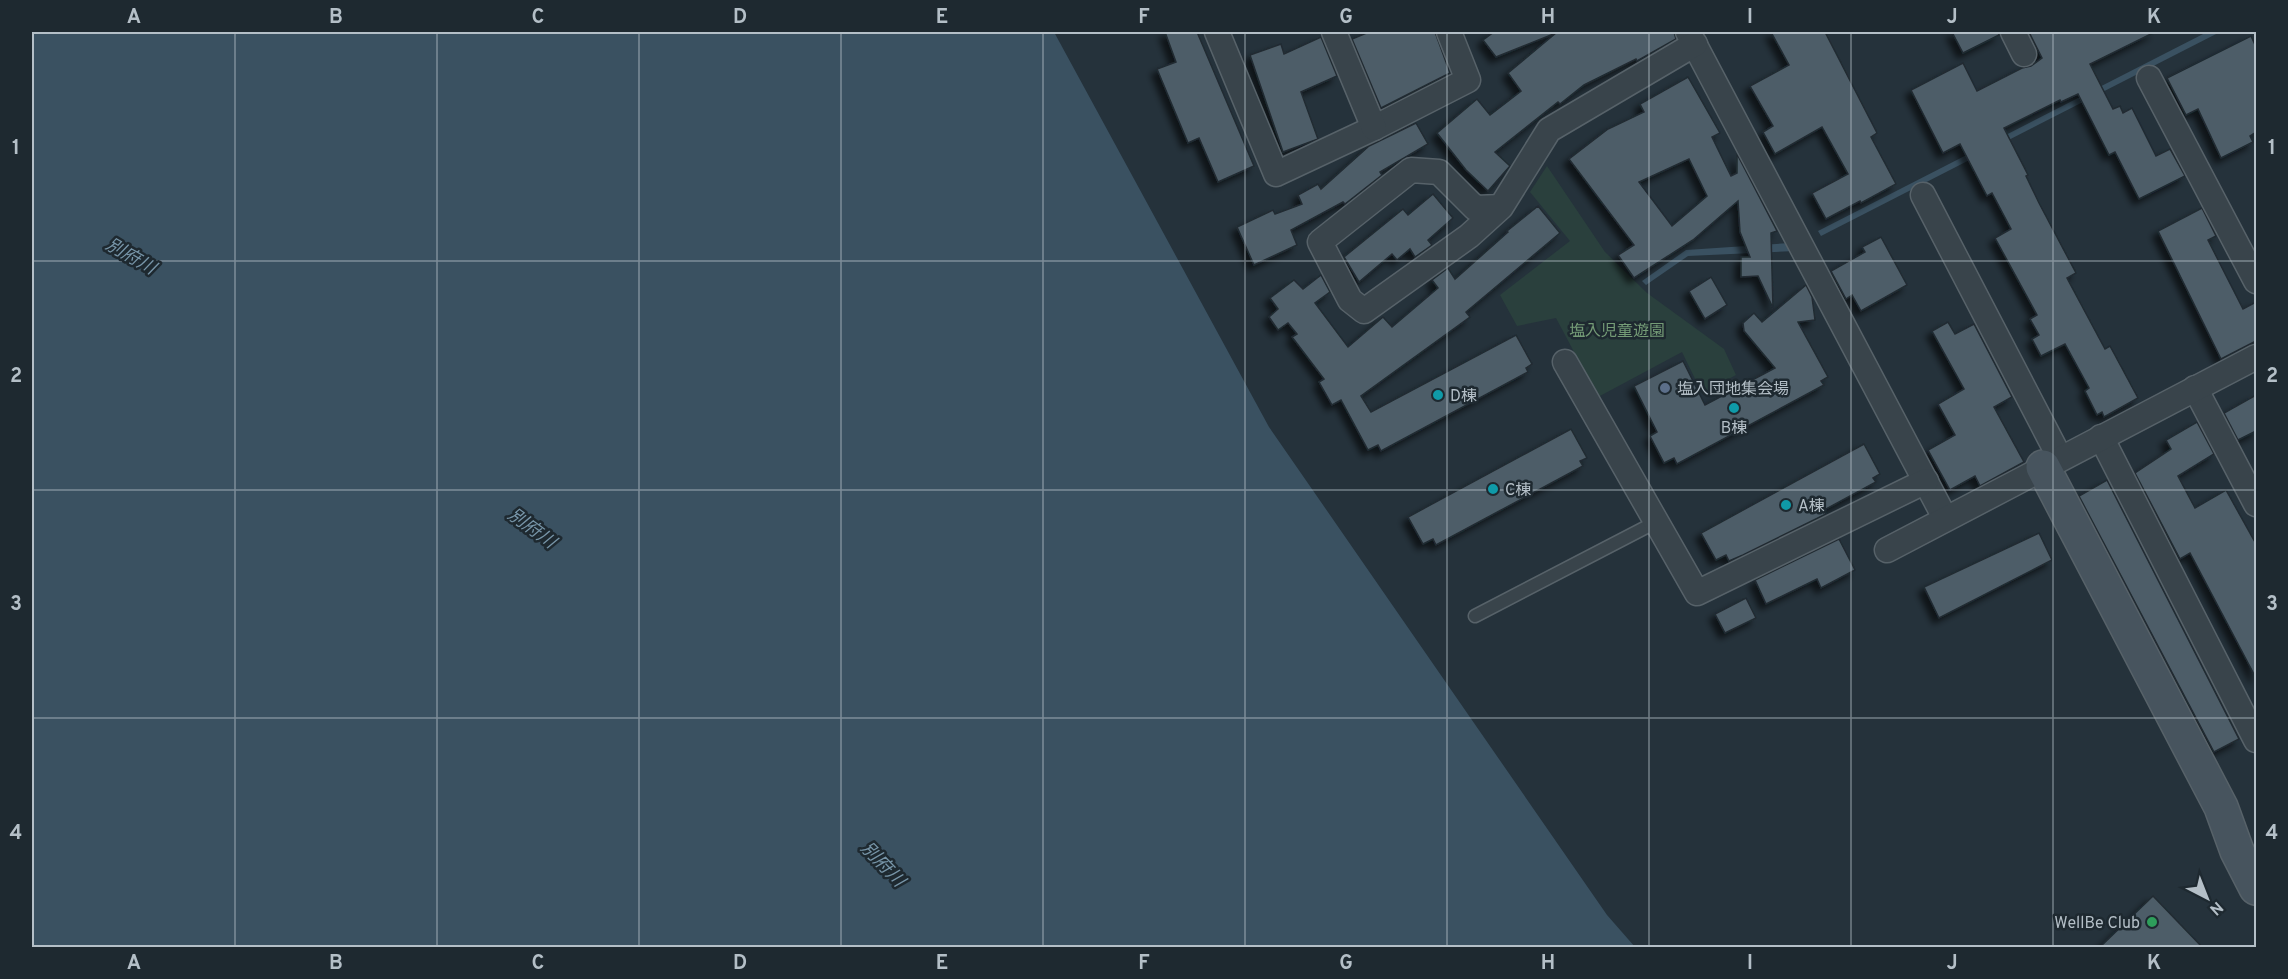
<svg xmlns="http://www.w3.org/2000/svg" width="2288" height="979" viewBox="0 0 2288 979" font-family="Overpass,'Noto Sans JP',sans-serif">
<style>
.green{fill:#2a403d}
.water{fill:#3a5161}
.building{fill:#4e5d67;stroke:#202b32;stroke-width:1.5;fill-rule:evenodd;filter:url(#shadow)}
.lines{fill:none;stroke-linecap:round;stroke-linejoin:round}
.lane-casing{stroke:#576269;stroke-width:15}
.street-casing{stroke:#576269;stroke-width:27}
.secondary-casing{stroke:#576269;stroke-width:36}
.lane{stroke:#39444b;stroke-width:12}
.street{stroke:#39444b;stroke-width:24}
.secondary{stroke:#47545e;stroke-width:33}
.grid{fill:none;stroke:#b4bfc7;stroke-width:1.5;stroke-opacity:0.55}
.service-dot{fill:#5c6f8a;stroke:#1e2930;stroke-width:2}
.culture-dot{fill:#0f9aa8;stroke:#1e2930;stroke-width:2}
.leisure-dot{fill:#2e9e5b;stroke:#1e2930;stroke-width:2}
.labels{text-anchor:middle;stroke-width:5;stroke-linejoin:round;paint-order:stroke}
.park-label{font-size:16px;fill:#749b76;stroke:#1e2930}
.poi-label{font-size:16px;fill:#b4bfc7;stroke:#1e2930;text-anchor:start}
.water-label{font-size:18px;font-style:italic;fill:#7795a8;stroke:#1e2930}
.neatline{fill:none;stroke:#b4bfc7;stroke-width:2}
.grid-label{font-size:20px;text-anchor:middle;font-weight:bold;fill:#b4bfc7}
</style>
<defs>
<filter id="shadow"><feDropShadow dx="-5.5" dy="5.5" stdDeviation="3" flood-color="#0009"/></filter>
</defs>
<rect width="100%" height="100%" fill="#25323b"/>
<path class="green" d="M 1547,166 L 1605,252 L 1647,293 L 1724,349 L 1736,375 L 1702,393 L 1682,352 L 1598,397 L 1556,318 L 1517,326 L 1500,295 L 1570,241 L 1530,192 Z"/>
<g class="water">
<path d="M 32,32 L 1054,32 L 1269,427 L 1607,915 L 1635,947 L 32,947 Z"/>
<path d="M 2207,32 L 2220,32 L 1821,236 L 1818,231 Z"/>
<path d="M 1791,243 L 1795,251 L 1688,256 L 1646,285 L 1642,281 L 1686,250 Z"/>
</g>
<g class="building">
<path d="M 1165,32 L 1197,32 L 1254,166 L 1218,182 L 1199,138 L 1188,143 L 1157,69 L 1176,62 Z"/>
<path d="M 1369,32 L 1435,32 L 1450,73 L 1381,108 L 1352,39 Z"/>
<path d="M 1494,32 L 1674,32 L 1676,39 L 1637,61 L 1636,59 L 1584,85 L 1560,104 L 1558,102 L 1495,152 L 1510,166 L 1488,191 L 1466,170 L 1437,133 L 1477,99 L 1490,115 L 1521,91 L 1508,73 L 1556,33 L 1496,57 L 1483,40 Z"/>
<path d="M 1771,32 L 1825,32 L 1877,133 L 1871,137 L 1896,184 L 1861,203 L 1860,201 L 1826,219 L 1812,193 L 1848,174 L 1822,127 L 1775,154 L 1763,132 L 1773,126 L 1750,86 L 1789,65 Z"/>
<path d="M 1952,32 L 1999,32 L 1999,35 L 1963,53 Z"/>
<path d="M 2029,32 L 2155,32 L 2090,64 L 2113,109 L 2120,106 L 2123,113 L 2132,108 L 2156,156 L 2170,149 L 2185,176 L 2139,199 L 2115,152 L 2109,155 L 2078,94 L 2061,102 L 2060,100 L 2004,128 L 2028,175 L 2026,176 L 2039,203 L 2076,273 L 2067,278 L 2105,349 L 2110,346 L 2138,398 L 2104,417 L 2102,412 L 2097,415 L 2085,391 L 2089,388 L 2065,344 L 2041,356 L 2032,339 L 2039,335 L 2030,319 L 2037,315 L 1995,238 L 2011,229 L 1992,193 L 1987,196 L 1960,144 L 1943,153 L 1911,90 L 1963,63 L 1977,91 L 2022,68 L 2031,66 L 2042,58 Z"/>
<path d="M 2251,36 L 2256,47 L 2256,132 L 2250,136 L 2253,142 L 2221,158 L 2198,109 L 2186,115 L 2167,78 Z"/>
<path d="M 1321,37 L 1337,76 L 1301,92 L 1318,139 L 1283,152 L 1250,55 L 1281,44 L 1284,54 Z"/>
<path d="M 1688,77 L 1720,133 L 1712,137 L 1731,176 L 1737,173 L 1737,154 L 1777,231 L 1771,233 L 1773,308 L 1758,276 L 1741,277 L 1741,257 L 1750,257 L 1740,232 L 1738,201 L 1693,240 L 1634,278 L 1618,255 L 1634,245 L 1569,159 L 1608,129 L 1644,112 L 1640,104 ZM 1689,159 L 1707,196 L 1672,226 L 1639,182 Z"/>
<path d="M 1416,123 L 1428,144 L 1380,172 L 1382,175 L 1345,204 L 1343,202 L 1291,230 L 1297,245 L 1254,265 L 1237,227 L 1273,210 L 1275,214 L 1302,204 L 1298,195 L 1318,184 L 1321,189 L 1369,146 Z"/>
<path d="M 1433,194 L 1453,218 L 1428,240 L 1432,245 L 1415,257 L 1410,249 L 1397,260 L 1392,254 L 1359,282 L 1344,257 L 1403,209 L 1408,215 Z"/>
<path d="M 1538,206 L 1560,233 L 1466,312 L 1470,317 L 1361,396 L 1371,412 L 1516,335 L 1532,364 L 1526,368 L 1528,372 L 1381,451 L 1378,445 L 1368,450 L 1341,400 L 1332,405 L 1319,382 L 1324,379 L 1292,337 L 1297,334 L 1288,323 L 1278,330 L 1269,317 L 1278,309 L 1270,298 L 1294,280 L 1303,289 L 1321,275 L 1330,292 L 1315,303 L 1348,347 L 1383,317 L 1392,327 L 1438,288 L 1432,280 L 1448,268 L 1455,279 L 1508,232 L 1507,231 Z"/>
<path d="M 2202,208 L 2216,236 L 2208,240 L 2243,309 L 2256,302 L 2256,341 L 2221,359 L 2158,231 Z"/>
<path d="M 1881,237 L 1907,285 L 1861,311 L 1852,295 L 1846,299 L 1831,271 L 1865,252 L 1862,247 Z"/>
<path d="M 1711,277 L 1727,305 L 1705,319 L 1689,291 Z"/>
<path d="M 1806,285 L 1812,297 L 1815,320 L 1798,322 L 1828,377 L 1821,381 L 1824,385 L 1677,464 L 1674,458 L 1664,463 L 1650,436 L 1657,432 L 1634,386 L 1683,361 L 1705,405 L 1775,368 L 1744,331 L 1743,323 L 1754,313 L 1762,322 Z"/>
<path d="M 1948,322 L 1955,334 L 1974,324 L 2012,397 L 1994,407 L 2024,462 L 1980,486 L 1975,476 L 1950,490 L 1928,450 L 1955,435 L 1938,404 L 1964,389 L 1932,331 Z"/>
<path d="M 2256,395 L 2256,431 L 2238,440 L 2224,413 Z"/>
<path d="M 2197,422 L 2214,454 L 2178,476 L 2195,508 L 2226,490 L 2256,544 L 2256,678 L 2190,553 L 2180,559 L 2135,473 L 2171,449 L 2166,440 Z"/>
<path d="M 1571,429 L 1587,458 L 1580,461 L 1583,466 L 1436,545 L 1433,539 L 1423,544 L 1408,517 Z"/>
<path d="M 1864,444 L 1880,474 L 1873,478 L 1876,482 L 1824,510 L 1826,514 L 1743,555 L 1729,561 L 1726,555 L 1716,560 L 1701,533 Z"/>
<path d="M 2107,480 L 2239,739 L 2214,752 L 2079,496 Z"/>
<path d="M 2039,533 L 2052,560 L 1939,618 L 1924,587 Z"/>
<path d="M 1839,539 L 1855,570 L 1821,588 L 1817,579 L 1766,604 L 1755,580 Z"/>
<path d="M 1746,598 L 1756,618 L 1725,633 L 1715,614 Z"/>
<path d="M 2153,896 L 2203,948 L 2099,948 Z"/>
</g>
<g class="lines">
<defs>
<path id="lane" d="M 1475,616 L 1656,522"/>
<g id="street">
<path d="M 1217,32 L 1276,174 L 1374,128 L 1468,80 L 1449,32"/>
<path d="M 1334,32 L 1374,128"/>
<path d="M 1688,32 L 1945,518"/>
<path d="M 2013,32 L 2024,54"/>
<path d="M 2149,78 L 2256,281"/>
<path d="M 1923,195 L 2060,458"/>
<path d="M 1501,207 L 1475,208 L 1439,172 L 1411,170 L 1320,242 L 1350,300 L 1364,311 L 1469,236 L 1501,207 L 1549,130 L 1695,44"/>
<path d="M 1565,362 L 1697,593 L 1926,481"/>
<path d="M 2195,388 L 2256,504"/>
<path d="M 2101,437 L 2256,740"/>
<path d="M 1887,550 L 2256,357"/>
</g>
<path id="secondary" d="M 2043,467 L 2221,807 L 2237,851 L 2256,888"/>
</defs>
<use href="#lane" class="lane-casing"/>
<use href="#street" class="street-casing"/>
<use href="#secondary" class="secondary-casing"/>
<use href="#lane" class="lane"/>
<use href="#street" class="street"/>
<use href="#secondary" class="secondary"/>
</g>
<path class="grid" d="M 235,32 L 235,948M 437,32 L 437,948M 639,32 L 639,948M 841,32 L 841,948M 1043,32 L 1043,948M 1245,32 L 1245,948M 1447,32 L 1447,948M 1649,32 L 1649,948M 1851,32 L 1851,948M 2053,32 L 2053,948M 32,261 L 2256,261M 32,490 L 2256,490M 32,718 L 2256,718"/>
<circle class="service-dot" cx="1665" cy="388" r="6"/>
<g class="culture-dot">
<circle cx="1438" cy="395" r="6"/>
<circle cx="1734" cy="408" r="6"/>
<circle cx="1493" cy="489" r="6"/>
<circle cx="1786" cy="505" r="6"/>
</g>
<circle class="leisure-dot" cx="2152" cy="922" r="6"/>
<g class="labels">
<g class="park-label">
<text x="1617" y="336">塩入児童遊園</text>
</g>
<g class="poi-label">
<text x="1677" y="394">塩入団地集会場</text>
<text x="1450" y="401">D棟</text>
<text x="1734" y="433" text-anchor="middle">B棟</text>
<text x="1505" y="495">C棟</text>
<text x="1798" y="511">A棟</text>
<text x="2140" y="928" text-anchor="end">WellBe Club</text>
</g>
<g class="water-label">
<text transform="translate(131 256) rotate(30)" y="6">別府川</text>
<text transform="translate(532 528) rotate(36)" y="6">別府川</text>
<text transform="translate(883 864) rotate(46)" y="6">別府川</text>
</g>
</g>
<rect width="2288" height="979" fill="none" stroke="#1e2930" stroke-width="66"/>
<g transform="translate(2207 898) rotate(138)" stroke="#1e2930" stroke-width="4.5" paint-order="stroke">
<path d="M0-4.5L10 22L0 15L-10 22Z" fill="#b4bfc7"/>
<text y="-9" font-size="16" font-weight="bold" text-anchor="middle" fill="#b4bfc7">N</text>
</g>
<rect x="33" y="33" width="2222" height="913" class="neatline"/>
<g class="grid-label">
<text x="134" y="23">A</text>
<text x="336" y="23">B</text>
<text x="538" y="23">C</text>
<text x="740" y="23">D</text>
<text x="942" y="23">E</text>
<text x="1144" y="23">F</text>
<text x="1346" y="23">G</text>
<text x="1548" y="23">H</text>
<text x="1750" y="23">I</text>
<text x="1952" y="23">J</text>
<text x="2154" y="23">K</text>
<text x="16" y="154">1</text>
<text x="2272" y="154">1</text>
<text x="16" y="382">2</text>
<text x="2272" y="382">2</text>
<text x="16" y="610">3</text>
<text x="2272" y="610">3</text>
<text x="16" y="839">4</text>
<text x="2272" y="839">4</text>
<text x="134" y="969">A</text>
<text x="336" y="969">B</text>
<text x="538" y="969">C</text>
<text x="740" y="969">D</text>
<text x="942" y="969">E</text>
<text x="1144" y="969">F</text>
<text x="1346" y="969">G</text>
<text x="1548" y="969">H</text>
<text x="1750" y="969">I</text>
<text x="1952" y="969">J</text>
<text x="2154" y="969">K</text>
</g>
</svg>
